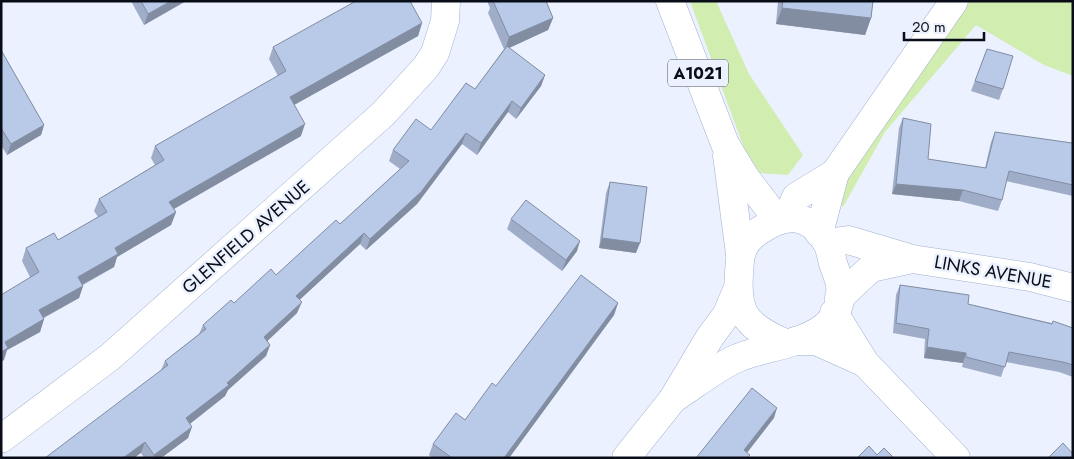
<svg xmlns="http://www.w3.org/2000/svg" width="1074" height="459" viewBox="0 0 1074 459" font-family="Jost,sans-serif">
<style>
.green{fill:#d1edb0}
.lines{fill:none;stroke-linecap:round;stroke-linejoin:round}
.street-casing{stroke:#a1b0cf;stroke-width:29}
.primary-casing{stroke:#a1b0cf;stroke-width:29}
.street{stroke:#fff;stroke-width:28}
.primary{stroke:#fff;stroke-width:28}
.wall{fill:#9fadc8}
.shaded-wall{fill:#828da2}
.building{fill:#b9c9e8;stroke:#828da2}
.labels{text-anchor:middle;stroke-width:5;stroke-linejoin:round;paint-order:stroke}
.shield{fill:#ebf1fe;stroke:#4c515c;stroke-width:1}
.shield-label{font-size:16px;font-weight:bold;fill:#080d17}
.street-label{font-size:18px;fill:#080d17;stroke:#ebf1fe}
</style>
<rect width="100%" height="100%" fill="#ebf1fe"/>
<g class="green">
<path d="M 690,1 L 716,1 L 749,74 L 803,155 L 788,175 L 760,173 L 744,148 Z"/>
<path d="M 969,1 L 1073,1 L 1073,76 L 1044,65 L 976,25 L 885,132 L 843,207 L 829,191 Z"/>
</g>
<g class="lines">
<defs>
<g id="street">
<path d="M 835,173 L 954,1"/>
<path d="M 787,218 L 796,197 L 835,173 L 819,233"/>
<path d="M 827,243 L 848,240 L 912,259 L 871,268 L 839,298"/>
<path d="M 912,259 L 1030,277 L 1073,288"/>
<path d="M 834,313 L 865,363 L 956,458"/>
<path d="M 796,341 L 816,341 L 865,363"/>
<path d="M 1,439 L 110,357 L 383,114 L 426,67 L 435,53 L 445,21 L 446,1"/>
</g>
<g id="primary">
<path d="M 670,1 L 725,144 L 745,177 L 777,219"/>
<path d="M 727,155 L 740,254"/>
<path d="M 673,399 C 693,386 712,371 733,360 C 771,341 846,347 840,285 C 839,278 835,270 833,263 C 831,256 830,247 826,241 C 808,212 785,213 759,231 C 748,238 741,248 740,261 C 735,309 740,324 785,343"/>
<path d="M 626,458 L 673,399 L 710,337 L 727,314 L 737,290"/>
</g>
</defs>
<use href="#street" class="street-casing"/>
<use href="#primary" class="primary-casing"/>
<use href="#street" class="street"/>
<use href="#primary" class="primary"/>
</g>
<g class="wall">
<path d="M 131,1 L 186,1 L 144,25 Z"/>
<path d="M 487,1 L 546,1 L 553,18 L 548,30 L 509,48 L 545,75 L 541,86 L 516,119 L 508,112 L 477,155 L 462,144 L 417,204 L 366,250 L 360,244 L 299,300 L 297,313 L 267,341 L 270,345 L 266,356 L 228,390 L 225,396 L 190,424 L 188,438 L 161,458 L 144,458 L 141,453 L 161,370 L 165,361 L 199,334 L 203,325 L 276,275 L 340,224 L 400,169 L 389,161 L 393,150 L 431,130 L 475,89 L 504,49 L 488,13 L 490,8 Z"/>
<path d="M 778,1 L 873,1 L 871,18 L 865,35 L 776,24 Z"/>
<path d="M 422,23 L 418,36 L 294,105 L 301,136 L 174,209 L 176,212 L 171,225 L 117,257 L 114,267 L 83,285 L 83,286 L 79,298 L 44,318 L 44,319 L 40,332 L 7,350 L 4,360 L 30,277 L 22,261 L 26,248 L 58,240 L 98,217 L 94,211 L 99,199 L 155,165 L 151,158 L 155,146 L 278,76 L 269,59 L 273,47 Z"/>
<path d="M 987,49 L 1003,89 L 999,100 L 971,91 Z"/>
<path d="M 1,50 L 44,125 L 41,135 L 7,155 L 1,145 Z"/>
<path d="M 903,118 L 928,159 L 985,168 L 991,142 L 995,132 L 1072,143 L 1073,141 L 1073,196 L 1006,181 L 1002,200 L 998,211 L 959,201 L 892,194 L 899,128 Z"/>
<path d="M 610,182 L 636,253 L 599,248 L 606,193 Z"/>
<path d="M 511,219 L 577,251 L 562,271 L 507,229 Z"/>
<path d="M 900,285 L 968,304 L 1073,328 L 1073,377 L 1059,372 L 1006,362 L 1001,377 L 962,367 L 963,363 L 924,358 L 925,339 L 893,333 L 896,295 Z"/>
<path d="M 618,303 L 614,315 L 509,458 L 432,458 L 429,455 L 433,444 L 465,420 L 496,386 Z"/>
</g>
<g class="shaded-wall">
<path d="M 171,1 L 186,1 L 144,25 L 148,14 Z"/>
<path d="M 782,8 L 871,18 L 865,35 L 776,24 Z"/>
<path d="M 553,18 L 548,30 L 505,50 L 509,37 Z"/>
<path d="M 422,23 L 418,36 L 285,110 L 290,97 Z"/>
<path d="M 545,75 L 541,86 L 516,119 L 521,108 Z"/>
<path d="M 512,101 L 508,112 L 477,155 L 481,143 Z"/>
<path d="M 305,124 L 301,136 L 165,214 L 169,202 Z"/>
<path d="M 44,125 L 41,135 L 7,155 L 11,144 Z"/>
<path d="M 466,133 L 462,144 L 417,204 L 366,250 L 370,239 Z"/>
<path d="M 896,184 L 963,190 L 959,201 L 892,194 Z"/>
<path d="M 176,212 L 171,225 L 117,257 L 114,267 L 74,289 L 78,277 L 115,248 Z"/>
<path d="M 364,233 L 360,244 L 292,307 L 296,296 Z"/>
<path d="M 602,238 L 640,243 L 636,253 L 599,248 Z"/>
<path d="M 580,241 L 577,251 L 562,271 L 566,260 Z"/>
<path d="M 83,286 L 79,298 L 35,322 L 39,310 Z"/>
<path d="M 302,302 L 297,313 L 260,348 L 264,337 Z"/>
<path d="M 618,303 L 614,315 L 509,458 L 504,458 Z"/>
<path d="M 44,319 L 40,332 L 7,350 L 4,360 L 1,362 L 1,351 L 5,342 Z"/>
<path d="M 270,345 L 266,356 L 228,390 L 225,396 L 182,430 L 186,418 Z"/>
<path d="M 927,347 L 966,353 L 963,363 L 924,358 Z"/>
<path d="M 777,408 L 774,418 L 743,458 L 744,450 Z"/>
<path d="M 192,427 L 188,438 L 161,458 L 153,458 L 154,455 Z"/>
<path d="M 145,442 L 141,453 L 134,458 L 123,458 Z"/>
</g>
<g class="building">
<path d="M 141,1 L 171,1 L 148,14 Z"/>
<path d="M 356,1 L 410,1 L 422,23 L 290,97 L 305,124 L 169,202 L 176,212 L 115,248 L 118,254 L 78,277 L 83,286 L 39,310 L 44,319 L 5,342 L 8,348 L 1,352 L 1,295 L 39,272 L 26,248 L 54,233 L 58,240 L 107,212 L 99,199 L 164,160 L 155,146 L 286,71 L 273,47 Z"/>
<path d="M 493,1 L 546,1 L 553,18 L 509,37 Z"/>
<path d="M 783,1 L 873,1 L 871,18 L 782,8 Z"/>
<path d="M 507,46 L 545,75 L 521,108 L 512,101 L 481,143 L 466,133 L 421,192 L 370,239 L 364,233 L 296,296 L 302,302 L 264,337 L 270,345 L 227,383 L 229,385 L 186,418 L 192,427 L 154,455 L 145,442 L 123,458 L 45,458 L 168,365 L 165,361 L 206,329 L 203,325 L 231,300 L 234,303 L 271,269 L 276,275 L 336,220 L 340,224 L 409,161 L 393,150 L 416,119 L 431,130 L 466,83 L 475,89 Z"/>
<path d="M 987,49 L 1013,56 L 1003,89 L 975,81 Z"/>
<path d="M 1,50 L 44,125 L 11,144 L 1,128 Z"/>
<path d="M 903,118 L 931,124 L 928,159 L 986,168 L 995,132 L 1072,143 L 1073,141 L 1073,185 L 1009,171 L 1002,200 L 963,190 L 896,184 Z"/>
<path d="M 610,182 L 647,187 L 640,243 L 602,238 Z"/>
<path d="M 526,200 L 580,241 L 566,260 L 511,219 Z"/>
<path d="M 581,275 L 618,303 L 504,458 L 452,458 L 433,444 L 456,413 L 465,420 L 492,383 L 496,386 Z"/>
<path d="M 900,285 L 969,295 L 968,304 L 1052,324 L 1053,321 L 1073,328 L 1073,365 L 1063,362 L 1009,352 L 1005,367 L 966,357 L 966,353 L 927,347 L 929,329 L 896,323 Z"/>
<path d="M 752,388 L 777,408 L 744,450 L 750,455 L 747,458 L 696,458 Z"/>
<path d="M 1063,443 L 1073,454 L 1073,458 L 1048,458 Z"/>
<path d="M 869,446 L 877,455 L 884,448 L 894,458 L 857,458 Z"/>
</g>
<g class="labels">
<rect class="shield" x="668" y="59.5" width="60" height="27" rx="4"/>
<g class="shield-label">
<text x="698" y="79">A1021</text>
</g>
<g class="street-label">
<text transform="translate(246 237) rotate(-41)" y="6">GLENFIELD AVENUE</text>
<text transform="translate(993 272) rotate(10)" y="6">LINKS AVENUE</text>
</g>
</g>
<rect width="1074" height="459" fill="none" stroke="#080d17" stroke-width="5"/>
<path d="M904 32v8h80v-8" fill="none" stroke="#080d17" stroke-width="2.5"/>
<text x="912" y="32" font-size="15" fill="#080d17" stroke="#ebf1fe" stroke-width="4" paint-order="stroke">20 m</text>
</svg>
